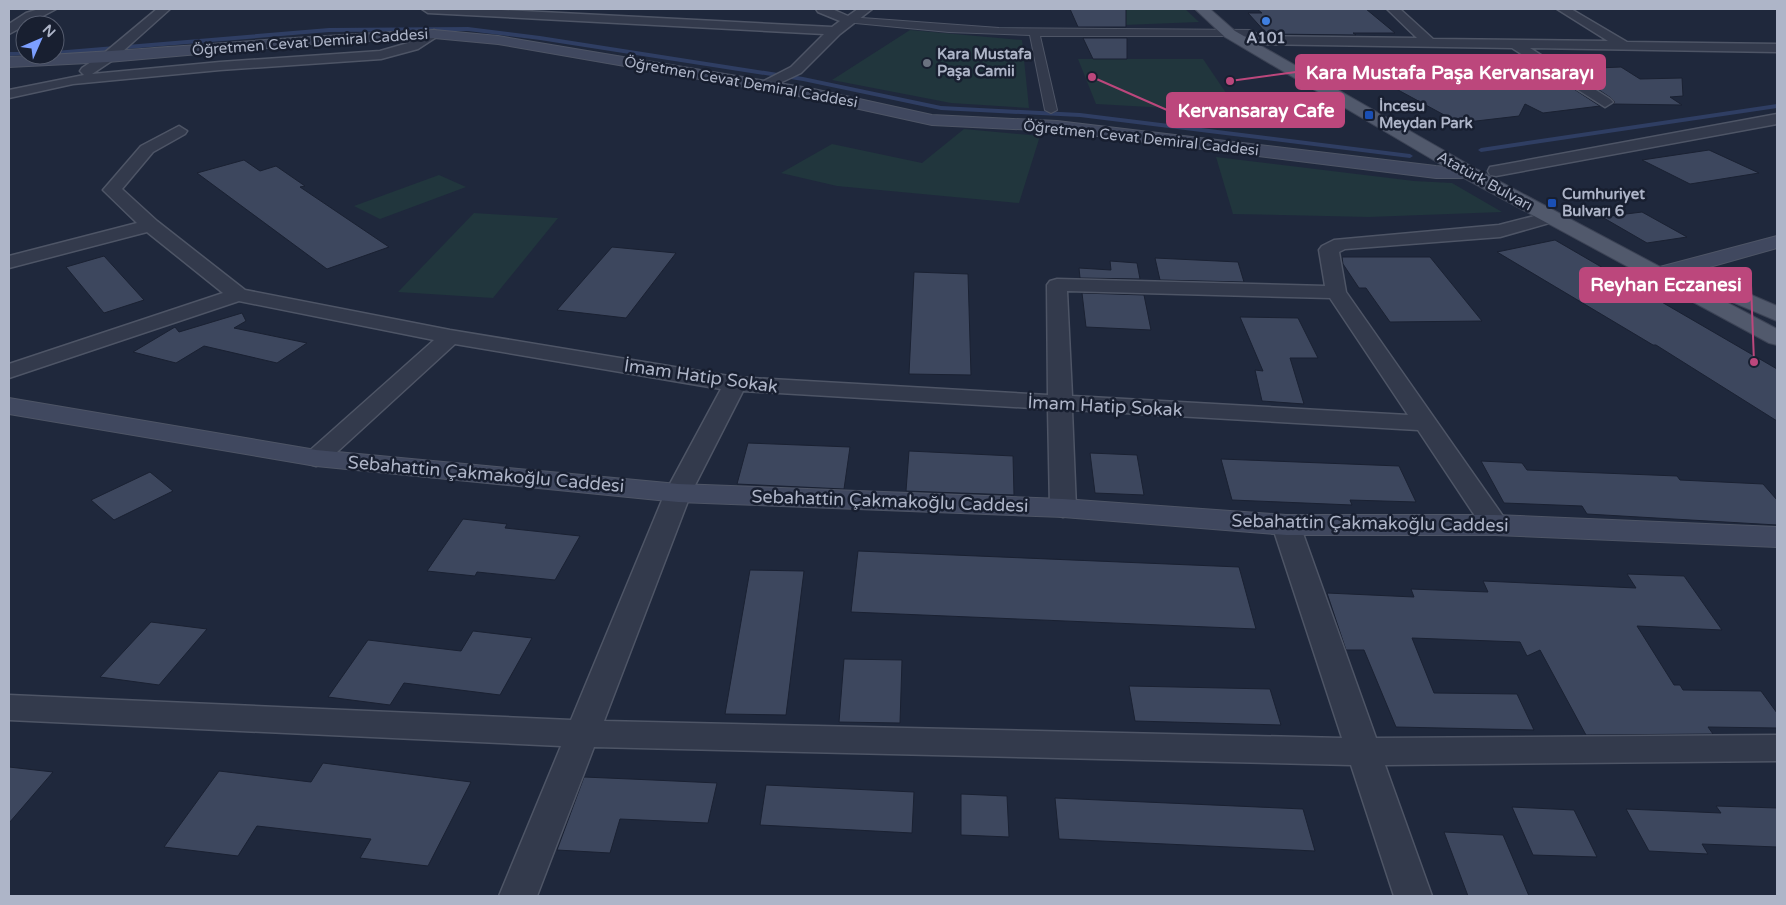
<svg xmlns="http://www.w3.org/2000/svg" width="1786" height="905" viewBox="0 0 1786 905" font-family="'Varela Round',sans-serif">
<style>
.green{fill:#21363d}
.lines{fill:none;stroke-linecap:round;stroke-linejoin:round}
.stream{fill:#2f3e63;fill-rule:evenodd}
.building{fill:#3d475e;stroke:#1a2132}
.pedestrian-casing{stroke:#4e5566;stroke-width:2}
.minor-casing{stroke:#4e5566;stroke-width:3}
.secondary-casing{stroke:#4e5566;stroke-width:2}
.primary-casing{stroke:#3c4355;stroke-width:2}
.pedestrian{fill:#333a4c;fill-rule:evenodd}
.minor{fill:#333a4c;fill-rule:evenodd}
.secondary{fill:#40485f;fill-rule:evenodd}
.primary{fill:#51596c;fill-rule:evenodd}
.shop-dot{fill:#3f7fe0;stroke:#181f30;stroke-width:2}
.worship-dot{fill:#6b7280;stroke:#181f30;stroke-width:2}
.transit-dot{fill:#1a4fb4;stroke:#181f30;stroke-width:2}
.labels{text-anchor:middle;stroke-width:5;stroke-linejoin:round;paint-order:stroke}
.far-poi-label{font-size:15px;font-weight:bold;fill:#aeb5c8;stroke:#181f30;text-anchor:start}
.far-street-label{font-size:15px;fill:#aeb5c8;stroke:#181f30}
.street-label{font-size:18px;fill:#aeb5c8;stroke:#181f30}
.leader{fill:none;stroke:#bc477c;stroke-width:2}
.callout-dot{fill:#bc477c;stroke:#181f30;stroke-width:2}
.callout{fill:#bc477c;stroke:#bc477c;stroke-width:2}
.callout-label{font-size:19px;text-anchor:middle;font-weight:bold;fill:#fff}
</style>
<rect width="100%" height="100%" fill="#1f283c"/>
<g class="green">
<path d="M 1085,9 L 1185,9 L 1199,22 L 1099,26 Z"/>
<path d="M 910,30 L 1022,40 L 1029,108 L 951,103 L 832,80 Z"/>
<path d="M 1078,59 L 1203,59 L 1239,112 L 1096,104 Z"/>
<path d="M 964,129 L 1040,136 L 1019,203 L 837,186 L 781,173 L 832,144 L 922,163 Z"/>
<path d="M 1216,157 L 1414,181 L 1452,183 L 1502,212 L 1369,217 L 1233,214 Z"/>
<path d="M 439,175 L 466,187 L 380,219 L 354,206 Z"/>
<path d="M 474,213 L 558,218 L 493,298 L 398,292 Z"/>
</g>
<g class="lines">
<g class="stream">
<path d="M 468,27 L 540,36 L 803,77 L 941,106 L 1080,113 L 1410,154 L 1413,156 L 1410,158 L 1080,117 L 941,110 L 803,81 L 540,40 L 468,31 L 329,32 L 55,55 L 55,51 L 329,28 Z"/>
<path d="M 9,52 L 25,52 L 25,55 L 27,55 L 9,56 Z"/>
<path d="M 1777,104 L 1777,108 L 1481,152 L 1478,150 L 1481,148 Z"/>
</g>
</g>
<g class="building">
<path d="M 1070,9 L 1126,9 L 1126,27 L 1078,27 Z"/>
<path d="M 1257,9 L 1366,9 L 1395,33 L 1353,33 L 1356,35 L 1267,34 L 1248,13 L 1262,13 Z"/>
<path d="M 1083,38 L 1127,38 L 1127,59 L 1093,59 Z"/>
<path d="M 1621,67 L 1640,79 L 1682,78 L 1683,96 L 1670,97 L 1682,105 L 1613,104 L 1615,102 L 1611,98 L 1584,80 L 1590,80 L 1575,69 Z"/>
<path d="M 1560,80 L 1600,106 L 1543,113 L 1525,104 L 1519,116 L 1459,123 L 1387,84 Z"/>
<path d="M 1709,150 L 1759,173 L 1690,184 L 1642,160 Z"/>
<path d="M 244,160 L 260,171 L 276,166 L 305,186 L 300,187 L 389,247 L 327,269 L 197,173 Z"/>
<path d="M 1642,212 L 1687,237 L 1647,243 L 1602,217 Z"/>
<path d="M 1555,240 L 1777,369 L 1777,421 L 1656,345 L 1653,345 L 1497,252 Z"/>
<path d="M 612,247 L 676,253 L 626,318 L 557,310 Z"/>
<path d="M 104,256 L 144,300 L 104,313 L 66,267 Z"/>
<path d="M 1342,257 L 1430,257 L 1482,321 L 1390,322 L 1366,288 L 1359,288 L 1343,264 Z"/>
<path d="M 1155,258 L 1238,262 L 1244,282 L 1160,280 Z"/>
<path d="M 1110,261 L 1137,263 L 1140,279 L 1080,278 L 1079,268 L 1111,270 Z"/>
<path d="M 914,272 L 968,274 L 971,375 L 909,374 Z"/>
<path d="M 1082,293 L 1144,295 L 1151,330 L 1086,327 Z"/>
<path d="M 242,313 L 246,321 L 234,328 L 307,343 L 277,363 L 204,346 L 176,363 L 133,352 L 175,327 L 179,332 Z"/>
<path d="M 1240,317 L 1298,318 L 1318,358 L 1290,358 L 1304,404 L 1262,401 L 1255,370 L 1263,371 Z"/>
<path d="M 748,443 L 850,447 L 844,489 L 737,484 Z"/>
<path d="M 909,451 L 1013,456 L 1014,495 L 906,491 Z"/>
<path d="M 1090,453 L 1137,455 L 1144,495 L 1095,493 Z"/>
<path d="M 1221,459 L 1399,466 L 1416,502 L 1350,500 L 1352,505 L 1232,500 Z"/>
<path d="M 1481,461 L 1522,463 L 1527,470 L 1677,476 L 1680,480 L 1763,484 L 1777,500 L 1777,525 L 1587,514 L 1582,506 L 1504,503 Z"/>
<path d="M 150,472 L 173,491 L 114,520 L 91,500 Z"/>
<path d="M 463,519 L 507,524 L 505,528 L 580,536 L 555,580 L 477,572 L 475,576 L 427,571 Z"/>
<path d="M 858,551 L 1239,567 L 1256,629 L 851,612 Z"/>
<path d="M 750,570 L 804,571 L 786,715 L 725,714 Z"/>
<path d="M 1627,574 L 1684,576 L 1722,630 L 1637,626 L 1674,685 L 1680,685 L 1683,690 L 1761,691 L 1777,713 L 1777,728 L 1708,727 L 1713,734 L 1586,735 L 1540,650 L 1527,656 L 1520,642 L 1412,638 L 1434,693 L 1517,694 L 1534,730 L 1396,727 L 1364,650 L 1346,650 L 1327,593 L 1414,597 L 1411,589 L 1488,592 L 1483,581 L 1636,588 Z"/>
<path d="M 151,622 L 207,629 L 159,685 L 100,677 Z"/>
<path d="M 473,631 L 532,638 L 500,695 L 404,683 L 390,705 L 328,697 L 368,640 L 461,651 Z"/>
<path d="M 844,659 L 902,660 L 900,723 L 839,722 Z"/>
<path d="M 1129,686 L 1270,689 L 1281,725 L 1135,721 Z"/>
<path d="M 323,763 L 471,782 L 428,866 L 360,858 L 371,839 L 257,826 L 238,856 L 164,847 L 219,771 L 311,782 Z"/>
<path d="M 9,767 L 53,772 L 9,823 Z"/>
<path d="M 584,777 L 653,780 L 717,783 L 708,823 L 620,819 L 610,853 L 557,850 Z"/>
<path d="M 766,785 L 914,792 L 912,833 L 760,825 Z"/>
<path d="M 961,794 L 1007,796 L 1009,837 L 961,835 Z"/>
<path d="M 1055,798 L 1303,809 L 1315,851 L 1059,839 Z"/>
<path d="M 1716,806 L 1777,808 L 1777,847 L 1702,844 L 1708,854 L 1649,851 L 1626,809 L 1721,813 Z"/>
<path d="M 1512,807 L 1574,810 L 1597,857 L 1533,855 Z"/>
<path d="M 1444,832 L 1503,835 L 1529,896 L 1468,896 Z"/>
</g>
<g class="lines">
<defs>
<path id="pedestrian" d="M 848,17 L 999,28 L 1251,30 L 1256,33 L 1251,36 L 1040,36 L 1057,110 L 1051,113 L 1045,110 L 1030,35 L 949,32 L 845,22 L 843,20 Z"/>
<g id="minor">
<path d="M 39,9 L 56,9 L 9,34 L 9,24 L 26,13 Z"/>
<path d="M 157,9 L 170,9 L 113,60 L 92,74 L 220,62 L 380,51 L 408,43 L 434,30 L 441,34 L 418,49 L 381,59 L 220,70 L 73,84 L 9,98 L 9,90 L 84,75 L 80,71 L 82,68 L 103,54 Z"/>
<path d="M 422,9 L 483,9 L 832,27 L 840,21 L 818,12 L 816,9 L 832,9 L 848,16 L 858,9 L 872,9 L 840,34 L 801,73 L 767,89 L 760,85 L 762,82 L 791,67 L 824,34 L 428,13 Z"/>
<path d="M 1387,9 L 1400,9 L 1433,39 L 1608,41 L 1557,9 L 1571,9 L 1627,42 L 1777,44 L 1777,52 L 1530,48 L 1610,99 L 1613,102 L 1605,107 L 1512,48 L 1258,44 L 1251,40 L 1258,36 L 1417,38 Z"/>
<path d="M 1777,114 L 1777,124 L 1496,176 L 1490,175 L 1488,171 L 1490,167 L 1496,166 Z"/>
<path d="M 179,126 L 187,131 L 185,134 L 153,152 L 122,189 L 157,221 L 245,290 L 450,330 L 735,377 L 1048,395 L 1047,285 L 1050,281 L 1057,279 L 1325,286 L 1319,250 L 1322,246 L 1334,240 L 1499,225 L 1550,212 L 1556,213 L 1559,217 L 1556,221 L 1500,237 L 1345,249 L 1339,252 L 1346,292 L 1505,519 L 1509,525 L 1505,531 L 1495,534 L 1485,531 L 1418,430 L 1072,410 L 1076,508 L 1072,514 L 1063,517 L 1054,514 L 1050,508 L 1048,409 L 743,391 L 691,493 L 604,721 L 1342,738 L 1272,525 L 1276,519 L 1286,516 L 1296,519 L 1300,525 L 1376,738 L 1777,735 L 1777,761 L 1385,765 L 1432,896 L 1394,896 L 1351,765 L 594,747 L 537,896 L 499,896 L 561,746 L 9,720 L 9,695 L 571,720 L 665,493 L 721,389 L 455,344 L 325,463 L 316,466 L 307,463 L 303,458 L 307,453 L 434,340 L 239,301 L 9,378 L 9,364 L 223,293 L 147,232 L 9,268 L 9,256 L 137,223 L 103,190 L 141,146 ZM 1067,291 L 1330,298 L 1408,415 L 1072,396 Z"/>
</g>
<g id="secondary">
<path d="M 434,30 L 498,36 L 809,88 L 932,115 L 1057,121 L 1436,166 L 1478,170 L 1480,174 L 1478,178 L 1436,178 L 1057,131 L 932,125 L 809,98 L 498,44 L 434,38 L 325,43 L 108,62 L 9,67 L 9,57 C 151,50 292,36 434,30 Z"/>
<path d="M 1777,236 L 1777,248 L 1660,281 L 1652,279 L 1649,274 L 1652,269 Z"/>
<path d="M 9,398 L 316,450 L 678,484 L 1063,499 L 1286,515 L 1495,515 L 1777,527 L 1777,547 L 1495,535 L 1286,535 L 1063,517 L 678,502 L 316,466 L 9,414 Z"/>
</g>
<g id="primary">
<path d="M 1195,9 L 1210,9 L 1235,31 L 1478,170 L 1777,329 L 1777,345 L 1769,343 L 1464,178 L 1225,37 Z"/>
<path d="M 1719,281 L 1777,306 L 1777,321 L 1711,293 L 1708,288 L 1711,283 Z"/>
</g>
</defs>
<use href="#pedestrian" class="pedestrian-casing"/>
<use href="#minor" class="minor-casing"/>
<use href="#secondary" class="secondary-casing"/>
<use href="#primary" class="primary-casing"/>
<use href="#pedestrian" class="pedestrian"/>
<use href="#minor" class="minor"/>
<use href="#secondary" class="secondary"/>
<use href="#primary" class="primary"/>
</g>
<circle class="shop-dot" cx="1266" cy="21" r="5"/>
<circle class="worship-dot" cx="927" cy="63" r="5"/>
<g class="transit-dot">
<rect x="1364" y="110" width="10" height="10" rx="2.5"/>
<rect x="1547" y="198" width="10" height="10" rx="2.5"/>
</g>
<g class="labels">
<g class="far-poi-label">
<text x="1266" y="43" text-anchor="middle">A101</text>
<text x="937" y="59">Kara Mustafa<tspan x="937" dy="17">Paşa Camii</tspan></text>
<text x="1379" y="111">İncesu<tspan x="1379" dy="17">Meydan Park</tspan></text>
<text x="1562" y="199">Cumhuriyet<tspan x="1562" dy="17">Bulvarı 6</tspan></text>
</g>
<g class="far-street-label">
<text transform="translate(310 42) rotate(-4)" y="5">Öğretmen Cevat Demiral Caddesi</text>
<text transform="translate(741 82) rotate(10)" y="5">Öğretmen Cevat Demiral Caddesi</text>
<text transform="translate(1141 138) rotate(6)" y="5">Öğretmen Cevat Demiral Caddesi</text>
<text transform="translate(1485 181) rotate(29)" y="5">Atatürk Bulvarı</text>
</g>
<g class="street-label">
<text transform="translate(701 376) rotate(8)" y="6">İmam Hatip Sokak</text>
<text transform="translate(1105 406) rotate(3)" y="6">İmam Hatip Sokak</text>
<text transform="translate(486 474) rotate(5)" y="6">Sebahattin Çakmakoğlu Caddesi</text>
<text transform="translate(890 501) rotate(2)" y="6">Sebahattin Çakmakoğlu Caddesi</text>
<text transform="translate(1370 523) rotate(1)" y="6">Sebahattin Çakmakoğlu Caddesi</text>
</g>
</g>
<path class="leader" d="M1230 81L1296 72M1092 77L1167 110M1754 362L1751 285"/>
<g class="callout-dot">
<circle cx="1230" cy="81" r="5"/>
<circle cx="1092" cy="77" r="5"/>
<circle cx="1754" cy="362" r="5"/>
</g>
<g class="callout">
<rect x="1296" y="55" width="309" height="34" rx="5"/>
<rect x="1167" y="93" width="177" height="34" rx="5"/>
<rect x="1580" y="268" width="171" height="34" rx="5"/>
</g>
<g class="callout-label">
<text x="1450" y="79">Kara Mustafa Paşa Kervansarayı</text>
<text x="1256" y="117">Kervansaray Cafe</text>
<text x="1666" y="291">Reyhan Eczanesi</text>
</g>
<rect width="1786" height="905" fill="none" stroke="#aeb5c8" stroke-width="20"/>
<g transform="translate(40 40) rotate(45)"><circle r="24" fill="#181f30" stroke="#545b6d"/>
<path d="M0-4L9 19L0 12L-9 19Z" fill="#7c9fff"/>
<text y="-8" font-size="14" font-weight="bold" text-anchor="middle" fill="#aeb5c8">N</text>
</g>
</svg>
